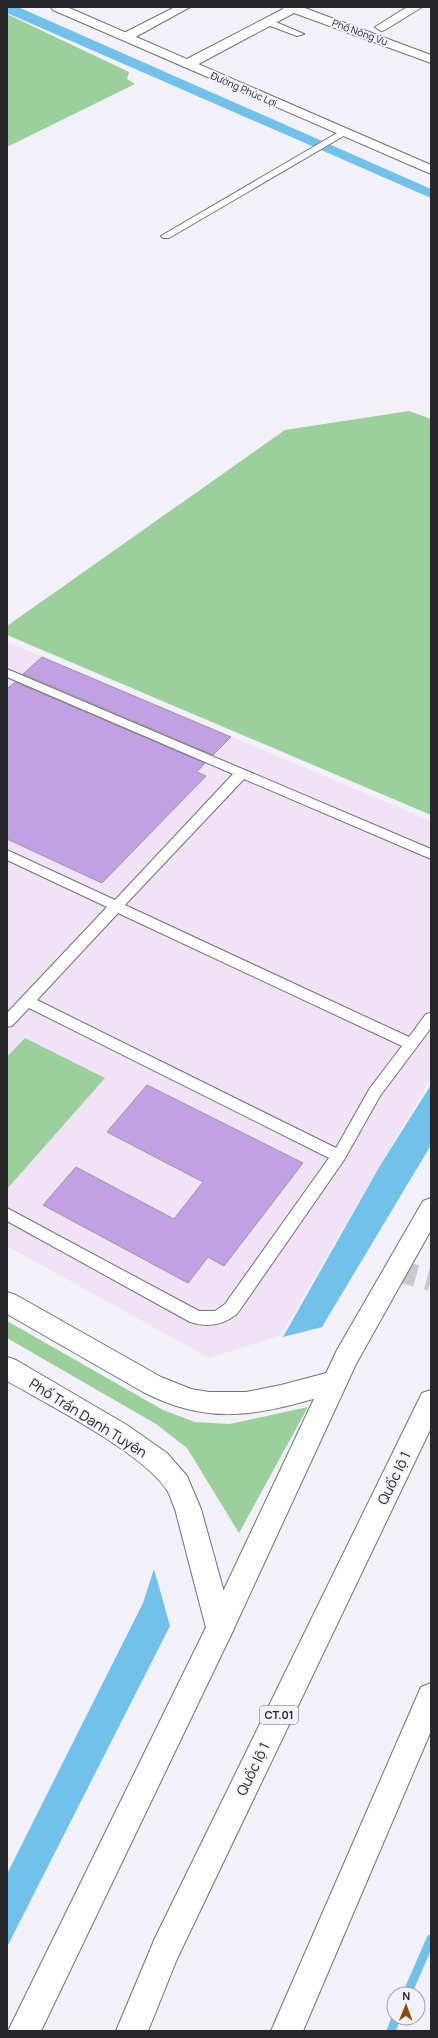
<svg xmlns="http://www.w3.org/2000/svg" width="438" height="2038" viewBox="0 0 438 2038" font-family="Manrope,sans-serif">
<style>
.industrial{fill:#f1e2f5}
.green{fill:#9bcf9c}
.water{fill:#71c1ea}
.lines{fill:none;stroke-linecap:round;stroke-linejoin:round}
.stream{stroke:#71c1ea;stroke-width:9}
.building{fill:#c1a1e3;stroke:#9a979d}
.street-tunnel{stroke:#c9c9ce;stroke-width:22;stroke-dasharray:22 11;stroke-linecap:butt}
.lane-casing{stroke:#717176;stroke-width:2}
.street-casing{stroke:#717176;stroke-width:2}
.secondary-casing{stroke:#717176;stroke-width:2}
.primary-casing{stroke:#717176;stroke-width:2}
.highway-casing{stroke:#717176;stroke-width:2}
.lane{fill:#fff;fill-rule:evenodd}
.street{fill:#fff;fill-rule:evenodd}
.secondary{fill:#fff;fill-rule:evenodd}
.primary{fill:#fff;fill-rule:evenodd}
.highway{fill:#fff;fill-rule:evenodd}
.labels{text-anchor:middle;stroke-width:3.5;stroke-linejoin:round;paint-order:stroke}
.far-street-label{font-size:10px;fill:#27272a;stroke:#f1f1f7}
.shield{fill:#f1f1f7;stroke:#646468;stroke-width:1}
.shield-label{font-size:11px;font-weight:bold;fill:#27272a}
.near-street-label{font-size:14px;fill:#27272a;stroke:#f1f1f7}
</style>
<rect width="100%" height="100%" fill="#f1f1f7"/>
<path class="industrial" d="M 7,642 L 431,821 L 431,1078 L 281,1335 L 209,1358 L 7,1246 Z"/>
<g class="green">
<path d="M 7,14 L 129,72 L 127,79 L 135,84 L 7,147 Z"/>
<path d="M 409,411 L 431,419 L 431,815 L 7,635 L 7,626 L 285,430 Z"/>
<path d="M 25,1038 L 105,1078 L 7,1189 L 7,1057 Z"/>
<path d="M 7,1321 L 163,1410 L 195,1422 L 230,1424 L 308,1407 L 239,1533 L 187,1448 L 156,1424 L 7,1338 Z"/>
</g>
<g class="water">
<path d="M 7,7 L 18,7 L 431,189 L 431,198 L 7,13 Z"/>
<path d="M 431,1085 L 431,1145 L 322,1327 L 283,1337 L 381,1164 Z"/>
<path d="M 154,1569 L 170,1626 L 7,1947 L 7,1874 L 143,1603 Z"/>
</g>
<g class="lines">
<g class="stream">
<path d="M 407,1994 L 431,1939"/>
<path d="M 391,2031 L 396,2018"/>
</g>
</g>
<g class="building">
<path d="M 42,657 L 231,737 L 213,755 L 23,674 Z"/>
<path d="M 15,682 L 205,763 L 197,772 L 206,776 L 102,883 L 7,839 L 7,689 Z"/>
<path d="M 147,1085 L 303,1163 L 224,1266 L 208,1257 L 188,1283 L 43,1205 L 76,1167 L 174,1219 L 203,1182 L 107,1132 Z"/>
</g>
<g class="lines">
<path class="street-tunnel" d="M 395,1270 L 431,1280"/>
<defs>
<g id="lane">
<path d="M 265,20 L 271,20 L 304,34 L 297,36 L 265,24 Z"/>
<path d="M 344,129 L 348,132 L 347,134 L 169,238 L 163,238 L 161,236 Z"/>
<path d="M 7,669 L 431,849 L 431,859 L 244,779 L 125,905 L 409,1037 L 426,1014 L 431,1013 L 431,1028 L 380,1096 L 344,1160 L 237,1314 C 223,1325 207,1328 190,1322 L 7,1221 L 7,1208 L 199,1311 L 215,1311 L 225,1304 L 329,1158 L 29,1008 L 12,1026 L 7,1027 L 7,1013 L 107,907 L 7,860 L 7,850 L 115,900 L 233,774 L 7,677 ZM 118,913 L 402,1046 L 370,1088 L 336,1148 L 37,1000 Z"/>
</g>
<g id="street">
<path d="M 175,7 L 190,7 L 130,40 L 126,41 L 120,37 L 122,34 Z"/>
<path d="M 282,7 L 302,7 L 431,55 L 431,63 L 294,13 L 193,67 L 183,67 L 182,64 L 183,61 L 283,9 Z"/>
<path d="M 407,7 L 422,7 L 385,30 L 381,31 L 375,27 Z"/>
</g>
<g id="secondary">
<path d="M 51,7 L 67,7 L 431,165 L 431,174 L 53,10 Z"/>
<path d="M 431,1198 L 431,1230 L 356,1364 L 230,1637 L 41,2031 L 8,2031 L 210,1619 L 337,1350 L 423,1201 Z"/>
</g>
<g id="primary">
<path d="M 7,1292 L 16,1295 L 161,1377 L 191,1389 L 209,1392 L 246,1392 L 281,1385 L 334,1371 L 343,1374 L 347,1382 L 343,1390 L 334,1393 C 262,1414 213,1428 143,1392 L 7,1314 Z"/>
<path d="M 7,1357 L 16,1360 L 127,1425 L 167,1453 L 187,1476 L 201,1509 L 234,1628 L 230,1637 L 220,1641 L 210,1637 L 206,1628 L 175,1509 C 172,1503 171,1497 168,1492 C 147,1455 47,1404 7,1381 Z"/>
</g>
<g id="highway">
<path d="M 431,1390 L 431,1428 L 177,1959 L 148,2031 L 116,2031 L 155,1938 L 422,1393 Z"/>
<path d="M 431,1683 L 431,1731 L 303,2031 L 271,2031 L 421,1687 Z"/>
</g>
</defs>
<use href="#lane" class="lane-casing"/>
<use href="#street" class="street-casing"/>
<use href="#secondary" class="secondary-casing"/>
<use href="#primary" class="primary-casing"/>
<use href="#highway" class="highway-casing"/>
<use href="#lane" class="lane"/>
<use href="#street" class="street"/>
<use href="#secondary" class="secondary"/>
<use href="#primary" class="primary"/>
<use href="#highway" class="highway"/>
</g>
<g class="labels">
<g class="far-street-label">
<text transform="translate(360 32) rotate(20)" y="4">Phố Nông Vụ</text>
<text transform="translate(244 89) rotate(24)" y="4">Đường Phúc Lợi</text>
</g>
<rect class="shield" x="260" y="1706" width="38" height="18" rx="3"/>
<g class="shield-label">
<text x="279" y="1719">CT.01</text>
</g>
<g class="near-street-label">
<text transform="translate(88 1418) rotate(32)" y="5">Phố Trần Danh Tuyên</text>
<text transform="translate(394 1478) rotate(-64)" y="5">Quốc lộ 1</text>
<text transform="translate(253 1769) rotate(-64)" y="5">Quốc lộ 1</text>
</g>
</g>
<rect width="438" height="2038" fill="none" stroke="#27272a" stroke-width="16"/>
<g transform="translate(406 2006) rotate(1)"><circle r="19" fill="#f1f1f7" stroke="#a0a0a5"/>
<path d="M0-3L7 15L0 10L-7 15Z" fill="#874d04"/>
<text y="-6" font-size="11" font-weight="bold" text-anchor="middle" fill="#27272a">N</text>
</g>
</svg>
